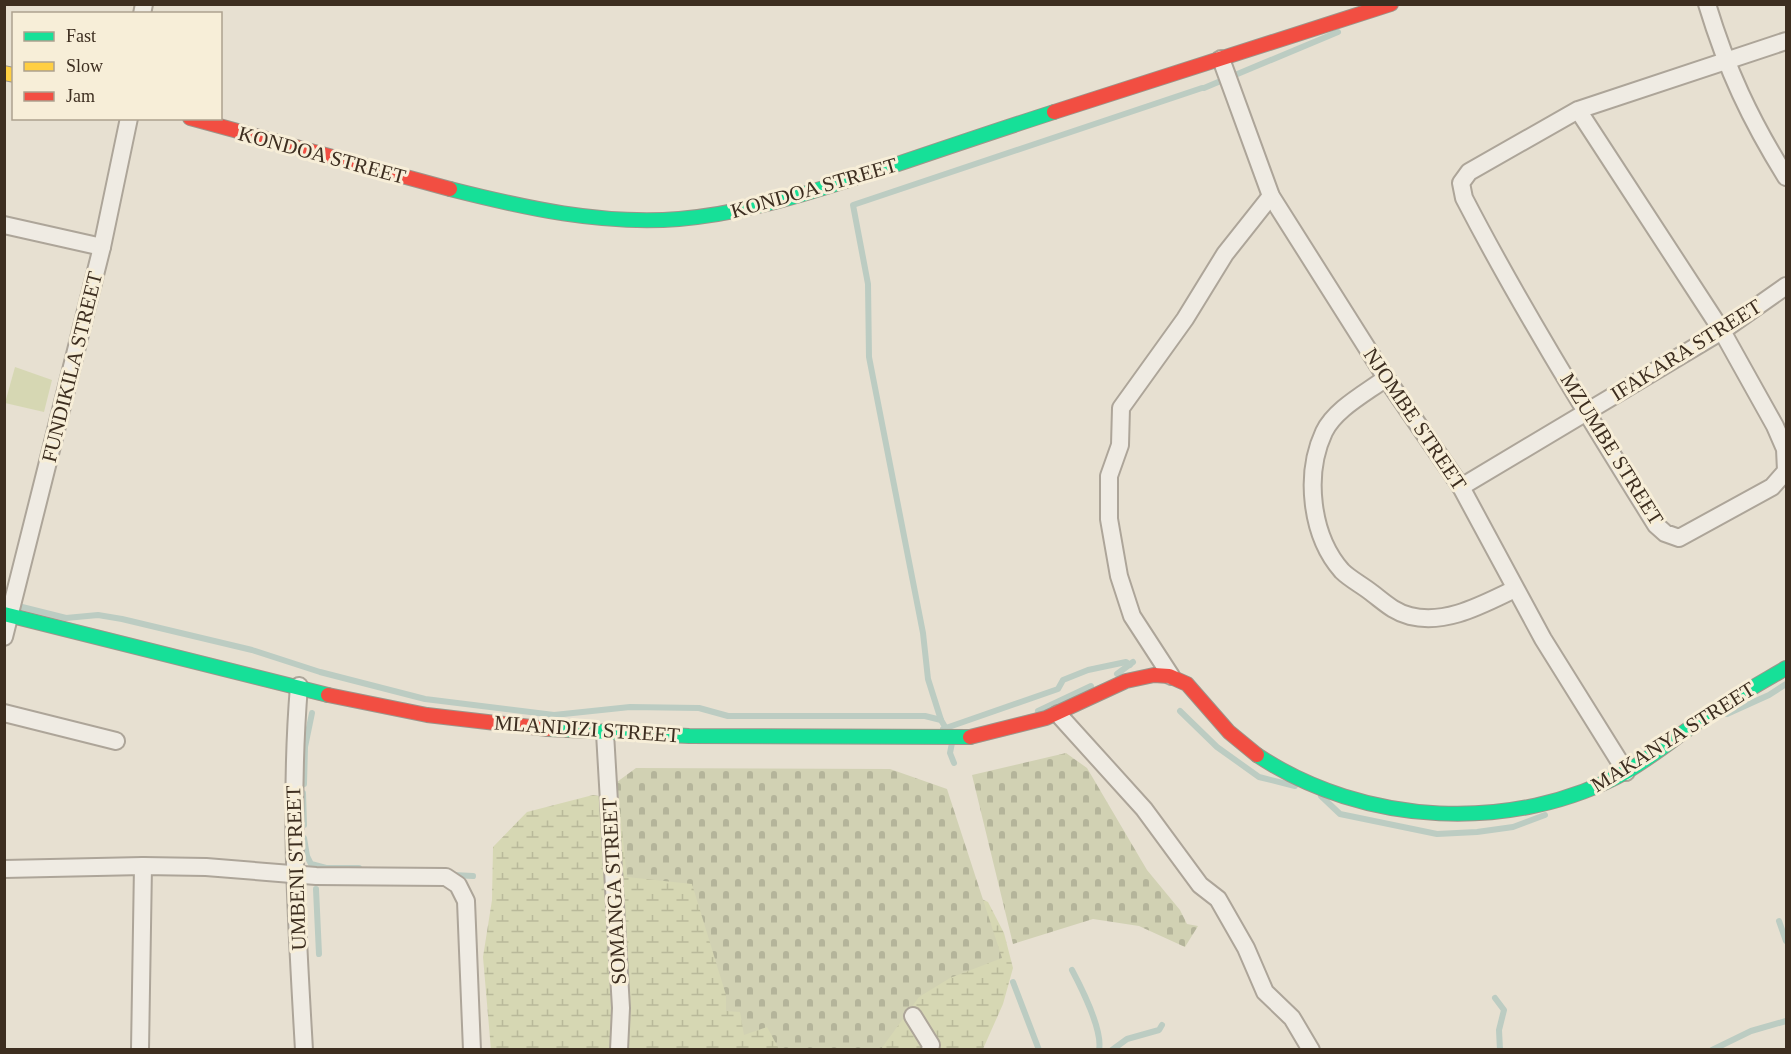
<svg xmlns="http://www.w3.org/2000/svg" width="1791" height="1054" viewBox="0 0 1791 1054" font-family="Georgia,serif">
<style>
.grass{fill:#d6d7b3}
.wetland{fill:url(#wetland-marsh)}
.cemetery{fill:url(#cemetery-stones)}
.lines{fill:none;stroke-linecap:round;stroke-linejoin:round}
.stream{stroke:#bcccc2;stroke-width:6}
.street-casing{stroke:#ada599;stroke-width:20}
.fast-casing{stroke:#9c958a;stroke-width:16}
.slow-casing{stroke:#9c958a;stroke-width:16}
.jam-casing{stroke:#9c958a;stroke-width:16}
.street{stroke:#efebe3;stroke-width:16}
.fast{stroke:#16e098;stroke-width:14}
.slow{stroke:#ffcf43;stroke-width:14}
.jam{stroke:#f24e42;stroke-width:14}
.labels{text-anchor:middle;stroke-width:6;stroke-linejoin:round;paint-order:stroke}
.street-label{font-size:21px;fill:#3d2e20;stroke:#f7eed8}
</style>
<defs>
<pattern id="wetland-marsh" width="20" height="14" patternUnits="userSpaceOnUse" patternTransform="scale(1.5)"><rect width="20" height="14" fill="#d6d7b3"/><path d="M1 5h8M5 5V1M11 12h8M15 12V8" fill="none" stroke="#b9b99a"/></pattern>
<pattern id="cemetery-stones" width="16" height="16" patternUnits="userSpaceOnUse" patternTransform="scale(1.5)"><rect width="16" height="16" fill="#d1d1b3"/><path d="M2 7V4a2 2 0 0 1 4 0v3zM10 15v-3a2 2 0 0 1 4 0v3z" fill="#b4b49a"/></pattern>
</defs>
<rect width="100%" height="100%" fill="#e7e0d1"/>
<path class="grass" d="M 15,367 L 52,380 L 44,412 L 5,403 Z"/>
<path class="wetland" d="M 593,795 L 636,802 L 952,885 L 988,902 L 1004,933 L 1013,968 L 1003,1004 L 983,1049 L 491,1050 L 483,957 L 492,900 L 493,847 L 527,812 Z"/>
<g class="cemetery">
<path d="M 1066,753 L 1087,768 L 1147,870 L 1180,910 L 1187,924 L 1198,926 L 1185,947 L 1139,926 L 1093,919 L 1013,944 L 972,775 Z"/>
<path d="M 636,768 L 890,769 L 947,789 L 1002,958 L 950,978 L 919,997 L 881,1049 L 779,1049 L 767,1027 L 744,1035 L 740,1012 L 726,1011 L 726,995 L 692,884 L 627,877 L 617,782 Z"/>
</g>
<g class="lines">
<g class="stream">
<path d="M 1204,88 L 1338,32"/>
<path d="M 18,606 L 66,618 L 98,615 L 122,619 L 252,650 L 320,672 L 425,699 L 554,715 L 630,707 L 699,708 L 728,716 L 925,716 L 941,720"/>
<path d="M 1117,674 L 1133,662"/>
<path d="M 1038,711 L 1091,686"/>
<path d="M 1180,711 L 1217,747 L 1259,777 L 1295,786"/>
<path d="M 1727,714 L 1769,695 L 1786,684"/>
<path d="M 943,729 L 1058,689 L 1063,680 L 1088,670 L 1126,662 L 1130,665"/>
<path d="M 948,732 L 941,720 L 928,679 L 923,633 L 869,357 L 868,284 L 853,205 L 1202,88"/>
<path d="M 952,743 L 950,753 L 954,763"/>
<path d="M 304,784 L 305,747 L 312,713"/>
<path d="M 303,793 L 304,825"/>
<path d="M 1321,796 L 1340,814 L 1437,834 L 1477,832 L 1513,827 L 1545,815"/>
<path d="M 304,838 L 307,856 L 311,864 L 326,868 L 359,868"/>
<path d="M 453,875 L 473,876"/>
<path d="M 316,889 L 319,954"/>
<path d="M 1779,921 L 1786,941"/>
<path d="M 1072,970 C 1081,987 1103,1031 1099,1050"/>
<path d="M 1013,982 L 1039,1050"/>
<path d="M 1495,998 L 1504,1010 L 1499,1030 L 1500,1050"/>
<path d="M 1112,1050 L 1127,1039 L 1159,1030 L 1162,1025"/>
<path d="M 1712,1050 L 1751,1031 L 1786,1021"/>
</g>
<defs>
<g id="street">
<path d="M 1707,4 C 1727,70 1750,119 1786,177"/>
<path d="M 142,14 L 144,4"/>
<path d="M 1221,59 L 1271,196 L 1386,378 L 1461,487 L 1543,639 L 1626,772"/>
<path d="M 1578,110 L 1722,331 L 1775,426 L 1785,449 L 1786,471 L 1772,487 L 1679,538 L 1665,533 L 1656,525 C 1589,417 1522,310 1464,198 L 1461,183 L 1469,172 L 1578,110 L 1786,41"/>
<path d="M 4,225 L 102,247"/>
<path d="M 1386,378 C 1366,393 1335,409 1324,432 C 1304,475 1311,536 1342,571 C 1350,579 1362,585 1372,593 C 1384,602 1394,612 1410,616 C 1447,625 1483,604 1515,589"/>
<path d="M 1461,487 L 1722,331 L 1786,286"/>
<path d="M 4,637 L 102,247 L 129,118"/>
<path d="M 1171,676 L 1132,616 L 1119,576 L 1109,519 L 1109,476 L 1120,445 L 1121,408 L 1185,319 L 1225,254 L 1271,196"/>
<path d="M 299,686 C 289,807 297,928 304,1050"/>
<path d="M 4,713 L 116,741"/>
<path d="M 1058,714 L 1144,809 L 1200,885 L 1218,899 L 1246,948 L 1265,992 L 1292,1018 L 1311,1050"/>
<path d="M 605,733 L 621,1008 L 619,1050"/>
<path d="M 4,869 L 143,866 L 206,867 L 316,876 L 446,877 L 458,885 L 466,901 L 472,1050"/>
<path d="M 913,1016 L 931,1045 L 930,1050"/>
<path d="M 140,1050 L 143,866"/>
</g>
<g id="fast">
<path d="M 450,189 C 525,208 601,225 679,219 C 750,213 819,190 886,168 C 942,149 998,130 1054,112"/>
<path d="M 4,614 L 328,695"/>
<path d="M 548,729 L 689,736 L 970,737"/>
<path d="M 1257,755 C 1364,826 1513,834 1626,772 C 1652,757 1676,737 1701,720 C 1728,701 1757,685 1786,668"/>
</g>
<path id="slow" d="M 4,73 L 14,75"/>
<g id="jam">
<path d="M 1054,112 L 1391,4"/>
<path d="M 190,118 L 450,189"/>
<path d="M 328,695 L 427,715 L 548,729"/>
<path d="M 970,737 L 1046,718 L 1126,681 L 1154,675 L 1169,676 L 1187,684 L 1229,732 L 1257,755"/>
</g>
</defs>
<use href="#street" class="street-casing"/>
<use href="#fast" class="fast-casing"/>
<use href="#slow" class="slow-casing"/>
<use href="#jam" class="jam-casing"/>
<use href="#street" class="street"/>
<use href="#fast" class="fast"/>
<use href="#slow" class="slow"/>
<use href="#jam" class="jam"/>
</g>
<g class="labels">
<g class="street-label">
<text transform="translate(322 155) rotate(15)" y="7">KONDOA STREET</text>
<text transform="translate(814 188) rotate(-16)" y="7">KONDOA STREET</text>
<text transform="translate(1686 350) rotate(-32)" y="7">IFAKARA STREET</text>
<text transform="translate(72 367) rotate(-76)" y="7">FUNDIKILA STREET</text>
<text transform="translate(1415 419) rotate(56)" y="7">NJOMBE STREET</text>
<text transform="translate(1612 449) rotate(58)" y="7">MZUMBE STREET</text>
<text transform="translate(587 729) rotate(4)" y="7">MLANDIZI STREET</text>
<text transform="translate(1673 737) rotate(-32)" y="7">MAKANYA STREET</text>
<text transform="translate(296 868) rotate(-92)" y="7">UMBENI STREET</text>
<text transform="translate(614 891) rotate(-93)" y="7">SOMANGA STREET</text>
</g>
</g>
<rect width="1791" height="1054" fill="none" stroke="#3d2e20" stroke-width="12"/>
<rect x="12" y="12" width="210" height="108" fill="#f7eed8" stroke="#ada18e" stroke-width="1.5"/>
<rect x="24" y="32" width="30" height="9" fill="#16e098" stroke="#ada18e" stroke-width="1.5"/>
<text x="66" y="42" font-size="18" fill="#3d2e20">Fast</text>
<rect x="24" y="62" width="30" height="9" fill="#ffcf43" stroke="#ada18e" stroke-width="1.5"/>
<text x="66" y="72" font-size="18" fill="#3d2e20">Slow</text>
<rect x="24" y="92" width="30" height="9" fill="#f24e42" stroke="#ada18e" stroke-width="1.5"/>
<text x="66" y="102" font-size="18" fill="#3d2e20">Jam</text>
</svg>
